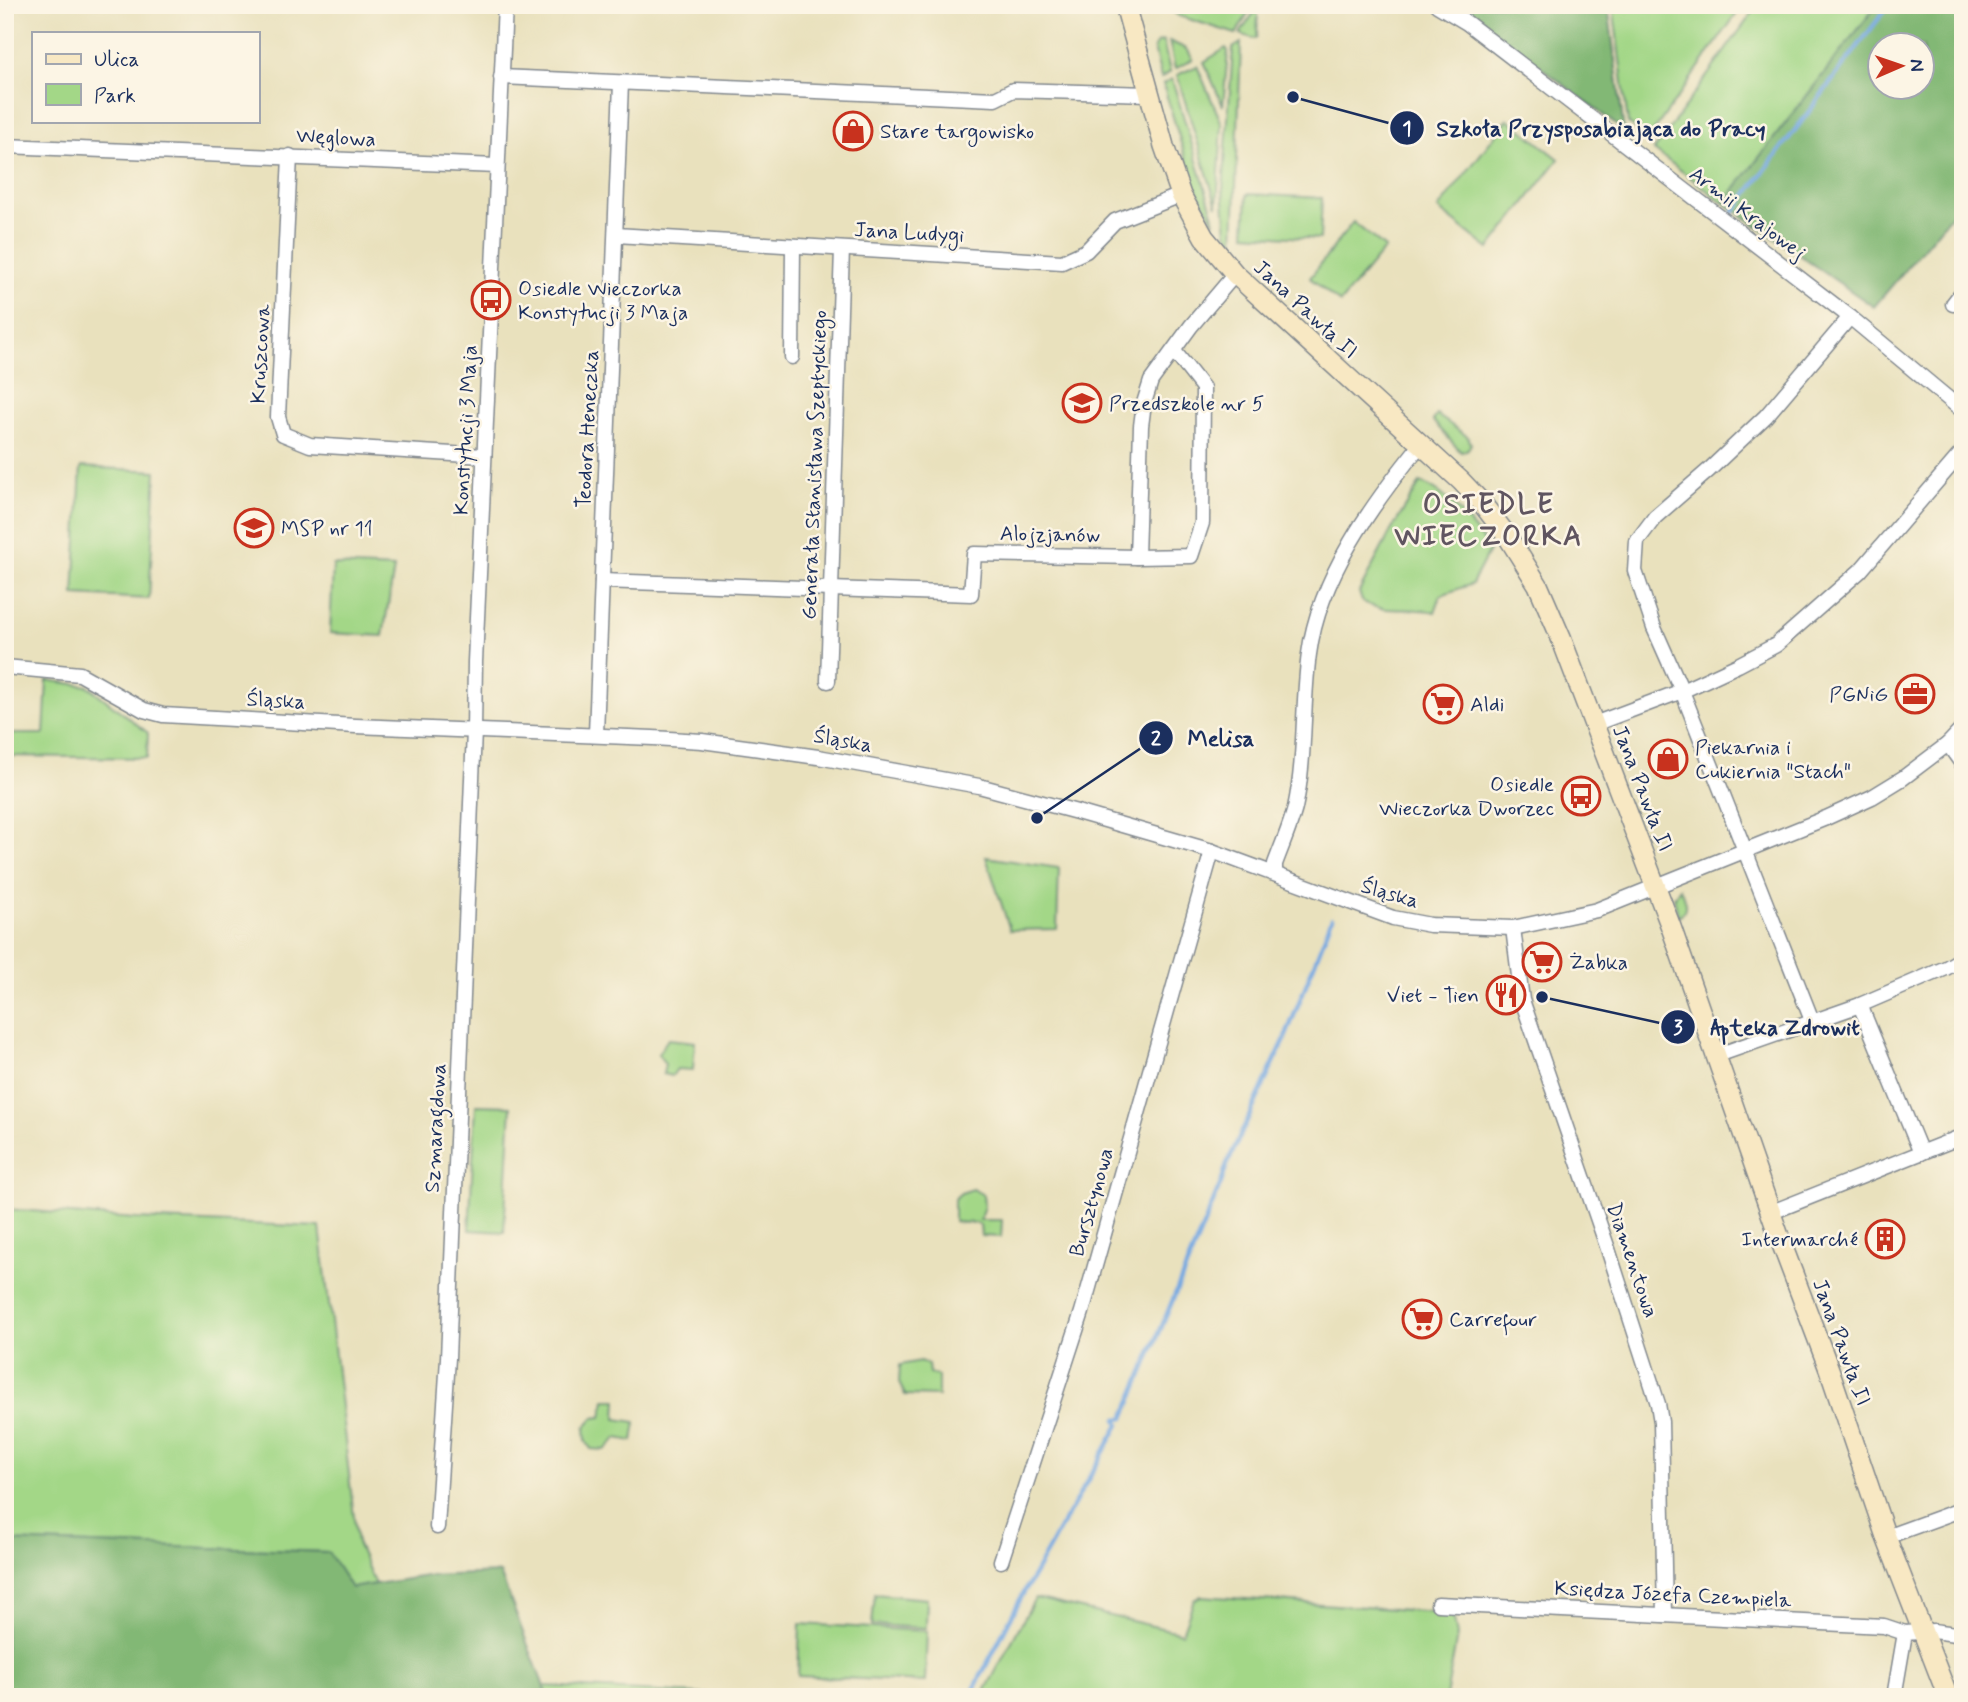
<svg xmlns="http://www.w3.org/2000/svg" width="1968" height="1702" viewBox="0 0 1968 1702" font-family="Mynerve,sans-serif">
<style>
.green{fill:#a3d787;stroke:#5f8372;stroke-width:2}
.forest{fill:#82b874;stroke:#4e7469;stroke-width:2;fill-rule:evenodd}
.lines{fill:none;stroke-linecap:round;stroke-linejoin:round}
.stream{stroke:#75a8e1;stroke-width:4.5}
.street-casing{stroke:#82888e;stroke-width:17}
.secondary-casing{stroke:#82888e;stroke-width:22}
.street{stroke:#fff;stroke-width:14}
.secondary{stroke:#f8e8c3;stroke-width:19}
.labels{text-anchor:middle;stroke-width:5;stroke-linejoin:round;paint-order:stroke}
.poi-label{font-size:21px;fill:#1b2f5e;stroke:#fcf5e5;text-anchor:start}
.street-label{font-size:21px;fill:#1b2f5e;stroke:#fcf5e5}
.district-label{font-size:28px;font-weight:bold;letter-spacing:2px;fill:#605560;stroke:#fcf5e5}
.leader{fill:none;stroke:#1b2f5e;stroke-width:2.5}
.callout-dot{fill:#1b2f5e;stroke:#fcf5e5;stroke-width:2.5}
.mark-label{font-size:21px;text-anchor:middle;font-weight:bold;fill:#fff}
.callout-label{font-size:23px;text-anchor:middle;font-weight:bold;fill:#1b2f5e;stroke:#fcf5e5;stroke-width:5;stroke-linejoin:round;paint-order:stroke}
</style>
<rect width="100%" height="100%" fill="#fcf5e5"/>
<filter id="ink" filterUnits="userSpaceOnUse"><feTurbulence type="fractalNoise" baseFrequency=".0143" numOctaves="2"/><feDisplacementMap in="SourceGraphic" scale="14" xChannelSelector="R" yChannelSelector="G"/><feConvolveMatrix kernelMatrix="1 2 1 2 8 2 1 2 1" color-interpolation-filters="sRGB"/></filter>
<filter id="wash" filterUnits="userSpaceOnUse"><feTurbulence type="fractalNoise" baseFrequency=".00686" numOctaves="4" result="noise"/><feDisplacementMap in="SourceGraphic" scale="28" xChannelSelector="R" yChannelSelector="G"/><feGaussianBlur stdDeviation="1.57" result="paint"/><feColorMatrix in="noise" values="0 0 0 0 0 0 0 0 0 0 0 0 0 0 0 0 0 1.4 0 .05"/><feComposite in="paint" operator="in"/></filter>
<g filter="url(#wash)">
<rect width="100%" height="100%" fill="#e9e1bd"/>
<g class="green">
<path d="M 1169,5 L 1253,5 L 1236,34 L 1179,16 L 1168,8 Z"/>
<path d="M 1613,5 L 1743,5 L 1648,139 L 1628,123 Z"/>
<path d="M 1758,5 L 1877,5 L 1724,203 L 1654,150 Z"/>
<path d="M 1255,11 L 1258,13 L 1257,36 L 1255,39 L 1240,34 Z"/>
<path d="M 1163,41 L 1170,72 L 1161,78 L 1154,48 L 1157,43 Z"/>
<path d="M 1169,41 L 1187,49 L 1193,59 L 1175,69 Z"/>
<path d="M 1241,43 L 1234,243 L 1227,233 L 1223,190 L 1233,48 Z"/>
<path d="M 1226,48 L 1228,51 L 1223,106 L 1204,62 Z"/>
<path d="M 1197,66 L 1222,124 L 1217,206 L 1177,75 Z"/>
<path d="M 1172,79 L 1214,217 L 1214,223 L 1194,186 L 1163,84 Z"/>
<path d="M 1508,119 L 1559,159 L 1489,249 L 1438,209 Z"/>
<path d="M 1247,194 L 1322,198 L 1320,239 L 1245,234 Z"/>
<path d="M 1353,222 L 1385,248 L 1340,303 L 1310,278 Z"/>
<path d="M 1437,415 L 1468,437 L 1471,444 L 1468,449 L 1462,452 L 1459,450 L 1433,421 Z"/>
<path d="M 81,467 L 156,471 L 149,599 L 74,595 Z"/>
<path d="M 1420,483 C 1447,490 1473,528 1490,549 L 1472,584 L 1441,595 L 1435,612 C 1412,606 1382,615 1362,601 L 1359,592 L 1391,531 Z"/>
<path d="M 333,565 L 394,568 L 383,636 L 330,633 Z"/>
<path d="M 47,680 L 88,686 L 148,733 L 147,758 L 5,756 L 5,734 L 44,734 Z"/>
<path d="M 986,857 L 1059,868 L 1057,929 L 1010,930 Z"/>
<path d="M 1680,888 C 1684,898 1690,911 1678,916 L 1674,897 Z"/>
<path d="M 668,1039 L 695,1042 L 693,1070 L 677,1069 L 672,1076 L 663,1074 L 665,1064 L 658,1054 Z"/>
<path d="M 476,1105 L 511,1106 L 504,1232 L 469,1230 Z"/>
<path d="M 973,1189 L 983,1195 L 984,1206 L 980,1220 L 1002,1220 L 1001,1237 L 981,1236 L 980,1225 C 972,1220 963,1225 954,1221 L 954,1199 L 961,1193 Z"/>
<path d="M 5,1209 L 136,1219 L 320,1227 L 357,1543 L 375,1584 L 351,1588 L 327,1552 L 5,1541 Z"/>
<path d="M 920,1361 L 928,1365 L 929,1373 L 938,1376 L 938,1396 L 905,1395 L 899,1383 L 900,1365 Z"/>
<path d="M 605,1400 L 617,1400 L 616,1419 L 636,1422 L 633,1441 L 617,1438 L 605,1450 L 591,1449 L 586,1441 L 585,1427 L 593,1418 L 602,1417 Z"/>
<path d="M 875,1594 L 927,1599 L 926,1628 L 872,1625 Z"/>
<path d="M 1201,1596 L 1453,1613 L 1457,1636 L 1446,1697 L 982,1697 L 1035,1598 L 1182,1633 L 1194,1600 Z"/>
<path d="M 800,1624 L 927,1631 L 925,1682 L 798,1676 Z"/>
<path d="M 544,1686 L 755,1697 L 548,1697 Z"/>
</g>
<g class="forest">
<path d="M 1460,5 L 1608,5 L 1624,131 Z"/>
<path d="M 1877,5 L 1963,5 L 1963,201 L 1874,307 L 1724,203 ZM 1881,46 L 1923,46 L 1923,88 L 1881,88 Z"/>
<path d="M 5,1541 L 328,1552 L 351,1588 L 426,1576 L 500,1573 L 548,1697 L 5,1697 Z"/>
</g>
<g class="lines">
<g class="stream">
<path d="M 1732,214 L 1889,5"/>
<path d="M 970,1697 L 1023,1594 L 1119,1425 L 1117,1419 L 1124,1418 L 1221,1183 L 1227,1164 L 1284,1041 L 1332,918"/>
</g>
</g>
</g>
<g filter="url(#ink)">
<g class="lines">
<defs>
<g id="street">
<path d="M 1437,5 L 1467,23 L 1850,317 L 1963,411"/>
<path d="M 501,77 L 995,99 L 1013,90 L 1149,94"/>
<path d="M 5,146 L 497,166"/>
<path d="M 290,156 L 278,417 L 283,434 L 310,445 L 484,456"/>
<path d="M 616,235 L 1062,262 L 1086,251 L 1115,221 L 1181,195"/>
<path d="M 1953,304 L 1963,291"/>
<path d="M 792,357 L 793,247"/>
<path d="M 1137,557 L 1191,556 L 1202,523 L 1203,388 L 1174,351"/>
<path d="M 602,581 L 971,594 L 974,554 L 1137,557 L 1141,426 L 1144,403 L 1151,381 L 1191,326 L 1235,274"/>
<path d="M 5,667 L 80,674 L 144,710 L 163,715 L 356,726 L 653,738 L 702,741 L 818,757 L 979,786 L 1077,812 L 1212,851 L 1393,918 L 1430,925 L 1513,928 L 1597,910 L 1826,818 L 1872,797 L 1903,778 L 1948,744 L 1963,728"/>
<path d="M 828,681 L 842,249"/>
<path d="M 1594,724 L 1682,691 L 1738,665 L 1776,645 L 1860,571 L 1963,451"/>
<path d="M 596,734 L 621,83"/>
<path d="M 1948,744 L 1963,765"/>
<path d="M 1275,873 L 1275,864 C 1282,845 1290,827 1295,808 C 1306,758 1302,704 1309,654 C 1319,577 1373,503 1421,444"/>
<path d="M 1513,928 L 1522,1000 L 1608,1249 L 1658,1404 L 1661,1422 L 1665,1615"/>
<path d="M 1860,1005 L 1921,1153"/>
<path d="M 1813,1023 L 1682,691 L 1654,628 L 1635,571 L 1637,541 L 1655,517 L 1709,470 L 1766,416 L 1850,317"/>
<path d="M 1718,1055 L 1860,1005 L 1946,968 L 1963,958"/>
<path d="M 1772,1212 L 1963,1136"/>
<path d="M 437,1527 L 448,1358 L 474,731 L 475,662 L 505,5"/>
<path d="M 1886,1537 L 1963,1509"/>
<path d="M 1001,1561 L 1082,1312 L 1212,851"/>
<path d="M 1438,1604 L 1884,1626 L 1905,1633"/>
<path d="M 1894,1697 L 1905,1633 L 1933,1631 L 1963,1635"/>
</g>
<path id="secondary" d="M 1125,5 L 1164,146 L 1181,195 L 1204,237 L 1235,274 L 1461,481 L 1481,502 L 1508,537 L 1538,585 L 1561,638 L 1671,927 L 1781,1242 L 1829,1369 L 1886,1537 L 1948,1697"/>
</defs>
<use href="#street" class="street-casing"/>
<use href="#secondary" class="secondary-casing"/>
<use href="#street" class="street"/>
<use href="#secondary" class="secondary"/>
</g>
</g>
<defs>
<symbol id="shop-ring" viewBox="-11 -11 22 22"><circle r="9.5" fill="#fcf5e5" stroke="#c8321e" stroke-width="1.5"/><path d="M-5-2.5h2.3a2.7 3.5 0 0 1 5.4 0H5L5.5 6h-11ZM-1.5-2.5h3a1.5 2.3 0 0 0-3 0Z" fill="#c8321e"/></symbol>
<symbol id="bus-ring" viewBox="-11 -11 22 22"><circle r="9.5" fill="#fcf5e5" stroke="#c8321e" stroke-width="1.5"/><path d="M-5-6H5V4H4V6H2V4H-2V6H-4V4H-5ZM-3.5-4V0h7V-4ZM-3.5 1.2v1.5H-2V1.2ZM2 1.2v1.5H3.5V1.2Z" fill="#c8321e"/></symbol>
<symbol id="school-ring" viewBox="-11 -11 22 22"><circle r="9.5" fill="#fcf5e5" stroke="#c8321e" stroke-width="1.5"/><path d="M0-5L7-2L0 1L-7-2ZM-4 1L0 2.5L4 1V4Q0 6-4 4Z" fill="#c8321e"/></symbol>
<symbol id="office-ring" viewBox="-11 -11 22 22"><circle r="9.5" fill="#fcf5e5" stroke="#c8321e" stroke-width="1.5"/><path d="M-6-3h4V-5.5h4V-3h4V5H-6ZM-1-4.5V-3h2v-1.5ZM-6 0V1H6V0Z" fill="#c8321e"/></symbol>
<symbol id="supermarket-ring" viewBox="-11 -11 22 22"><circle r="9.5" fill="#fcf5e5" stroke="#c8321e" stroke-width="1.5"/><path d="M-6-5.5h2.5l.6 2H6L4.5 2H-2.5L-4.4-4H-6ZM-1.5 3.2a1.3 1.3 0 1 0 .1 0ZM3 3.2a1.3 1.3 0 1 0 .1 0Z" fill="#c8321e"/></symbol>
<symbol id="restaurant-ring" viewBox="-11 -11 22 22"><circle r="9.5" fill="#fcf5e5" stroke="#c8321e" stroke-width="1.5"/><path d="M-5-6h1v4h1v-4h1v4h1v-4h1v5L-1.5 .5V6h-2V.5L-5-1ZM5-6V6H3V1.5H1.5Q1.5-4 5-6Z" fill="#c8321e"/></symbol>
<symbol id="building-ring" viewBox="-11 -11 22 22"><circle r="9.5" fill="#fcf5e5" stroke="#c8321e" stroke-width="1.5"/><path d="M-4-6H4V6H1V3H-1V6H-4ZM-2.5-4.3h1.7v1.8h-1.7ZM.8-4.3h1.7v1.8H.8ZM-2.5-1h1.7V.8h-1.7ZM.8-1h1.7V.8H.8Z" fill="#c8321e"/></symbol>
</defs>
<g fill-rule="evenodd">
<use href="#shop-ring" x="831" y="109" width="44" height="44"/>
<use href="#bus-ring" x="469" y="278" width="44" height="44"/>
<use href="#school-ring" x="1060" y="381" width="44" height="44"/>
<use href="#school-ring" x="232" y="506" width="44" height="44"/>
<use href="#office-ring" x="1893" y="672" width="44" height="44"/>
<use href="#supermarket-ring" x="1421" y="682" width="44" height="44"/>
<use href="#shop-ring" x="1646" y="737" width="44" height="44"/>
<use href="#bus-ring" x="1559" y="774" width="44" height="44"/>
<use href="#supermarket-ring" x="1520" y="940" width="44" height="44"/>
<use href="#restaurant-ring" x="1484" y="973" width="44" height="44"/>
<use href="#building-ring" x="1863" y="1217" width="44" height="44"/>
<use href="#supermarket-ring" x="1400" y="1297" width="44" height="44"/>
</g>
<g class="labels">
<g class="poi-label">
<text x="880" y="138">Stare targowisko</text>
<text x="518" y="295">Osiedle Wieczorka<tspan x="518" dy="24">Konstytucji 3 Maja</tspan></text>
<text x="1109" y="410">Przedszkole nr 5</text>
<text x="281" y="535">MSP nr 11</text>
<text x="1888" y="701" text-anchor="end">PGNiG</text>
<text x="1470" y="711">Aldi</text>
<text x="1695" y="754">Piekarnia i<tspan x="1695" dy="24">Cukiernia "Stach"</tspan></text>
<text x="1554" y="791" text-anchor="end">Osiedle<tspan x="1554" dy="24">Wieczorka Dworzec</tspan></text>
<text x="1569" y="969">Żabka</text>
<text x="1479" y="1002" text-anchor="end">Viet - Tien</text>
<text x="1858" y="1246" text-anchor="end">Intermarché</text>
<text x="1449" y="1326">Carrefour</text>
</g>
<g class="street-label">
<text transform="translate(336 137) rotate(3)" y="7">Węglowa</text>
<text transform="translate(1748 213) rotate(37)" y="7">Armii Krajowej</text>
<text transform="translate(909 232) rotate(3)" y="7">Jana Ludygi</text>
<text transform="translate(1306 309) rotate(43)" y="7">Jana Pawła II</text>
<text transform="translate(260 354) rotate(-87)" y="7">Kruszcowa</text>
<text transform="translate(587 429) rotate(-87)" y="7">Teodora Heneczka</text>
<text transform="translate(465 430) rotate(-87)" y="7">Konstytucji 3 Maja</text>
<text transform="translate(814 465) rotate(-88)" y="7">Generała Stanisława Szeptyckiego</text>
<text transform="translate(1050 534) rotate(1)" y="7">Alojzjanów</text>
<text transform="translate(276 700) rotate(3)" y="7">Śląska</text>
<text transform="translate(843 740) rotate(10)" y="7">Śląska</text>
<text transform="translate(1643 788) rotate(69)" y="7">Jana Pawła II</text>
<text transform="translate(1390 893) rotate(16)" y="7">Śląska</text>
<text transform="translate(435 1128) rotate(-87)" y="7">Szmaragdowa</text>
<text transform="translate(1091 1202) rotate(-74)" y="7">Bursztynowa</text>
<text transform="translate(1633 1260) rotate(71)" y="7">Diamentowa</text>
<text transform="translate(1842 1342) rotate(70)" y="7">Jana Pawła II</text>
<text transform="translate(1673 1594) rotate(3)" y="7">Księdza Józefa Czempiela</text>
</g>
<g class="district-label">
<text x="1489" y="513">OSIEDLE<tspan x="1489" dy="32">WIECZORKA</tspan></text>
</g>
</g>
<path class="leader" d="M1293 97L1407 128M1037 818L1156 738M1542 997L1678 1027"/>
<g class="callout-dot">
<circle cx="1293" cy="97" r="7"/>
<circle cx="1037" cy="818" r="7"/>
<circle cx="1542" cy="997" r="7"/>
<circle cx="1407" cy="128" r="18"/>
<circle cx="1156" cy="738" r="18"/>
<circle cx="1678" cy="1027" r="18"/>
</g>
<g class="mark-label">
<text x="1407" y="135">1</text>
<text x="1156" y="745">2</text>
<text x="1678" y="1034">3</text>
</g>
<g class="callout-label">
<text x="1601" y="136">Szkoła Przysposabiająca do Pracy</text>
<text x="1221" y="746">Melisa</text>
<text x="1785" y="1035">Apteka Zdrowit</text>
</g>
<rect width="1968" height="1702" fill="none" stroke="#fcf5e5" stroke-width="28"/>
<rect x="32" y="32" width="228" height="91" fill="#fcf5e5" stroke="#a2a6af" stroke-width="2"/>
<rect x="46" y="54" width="35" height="10" fill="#f8e8c3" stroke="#a2a6af" stroke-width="2"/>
<text x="94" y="66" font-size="21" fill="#1b2f5e">Ulica</text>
<rect x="46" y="84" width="35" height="21" fill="#a3d787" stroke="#a2a6af" stroke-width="2"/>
<text x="94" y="102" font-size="21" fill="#1b2f5e">Park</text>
<g transform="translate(1901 66) rotate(88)"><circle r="33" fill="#fcf5e5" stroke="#a2a6af" stroke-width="2"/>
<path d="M0-5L12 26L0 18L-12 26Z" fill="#c8321e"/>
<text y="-10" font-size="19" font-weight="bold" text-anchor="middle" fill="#1b2f5e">N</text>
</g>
</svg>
